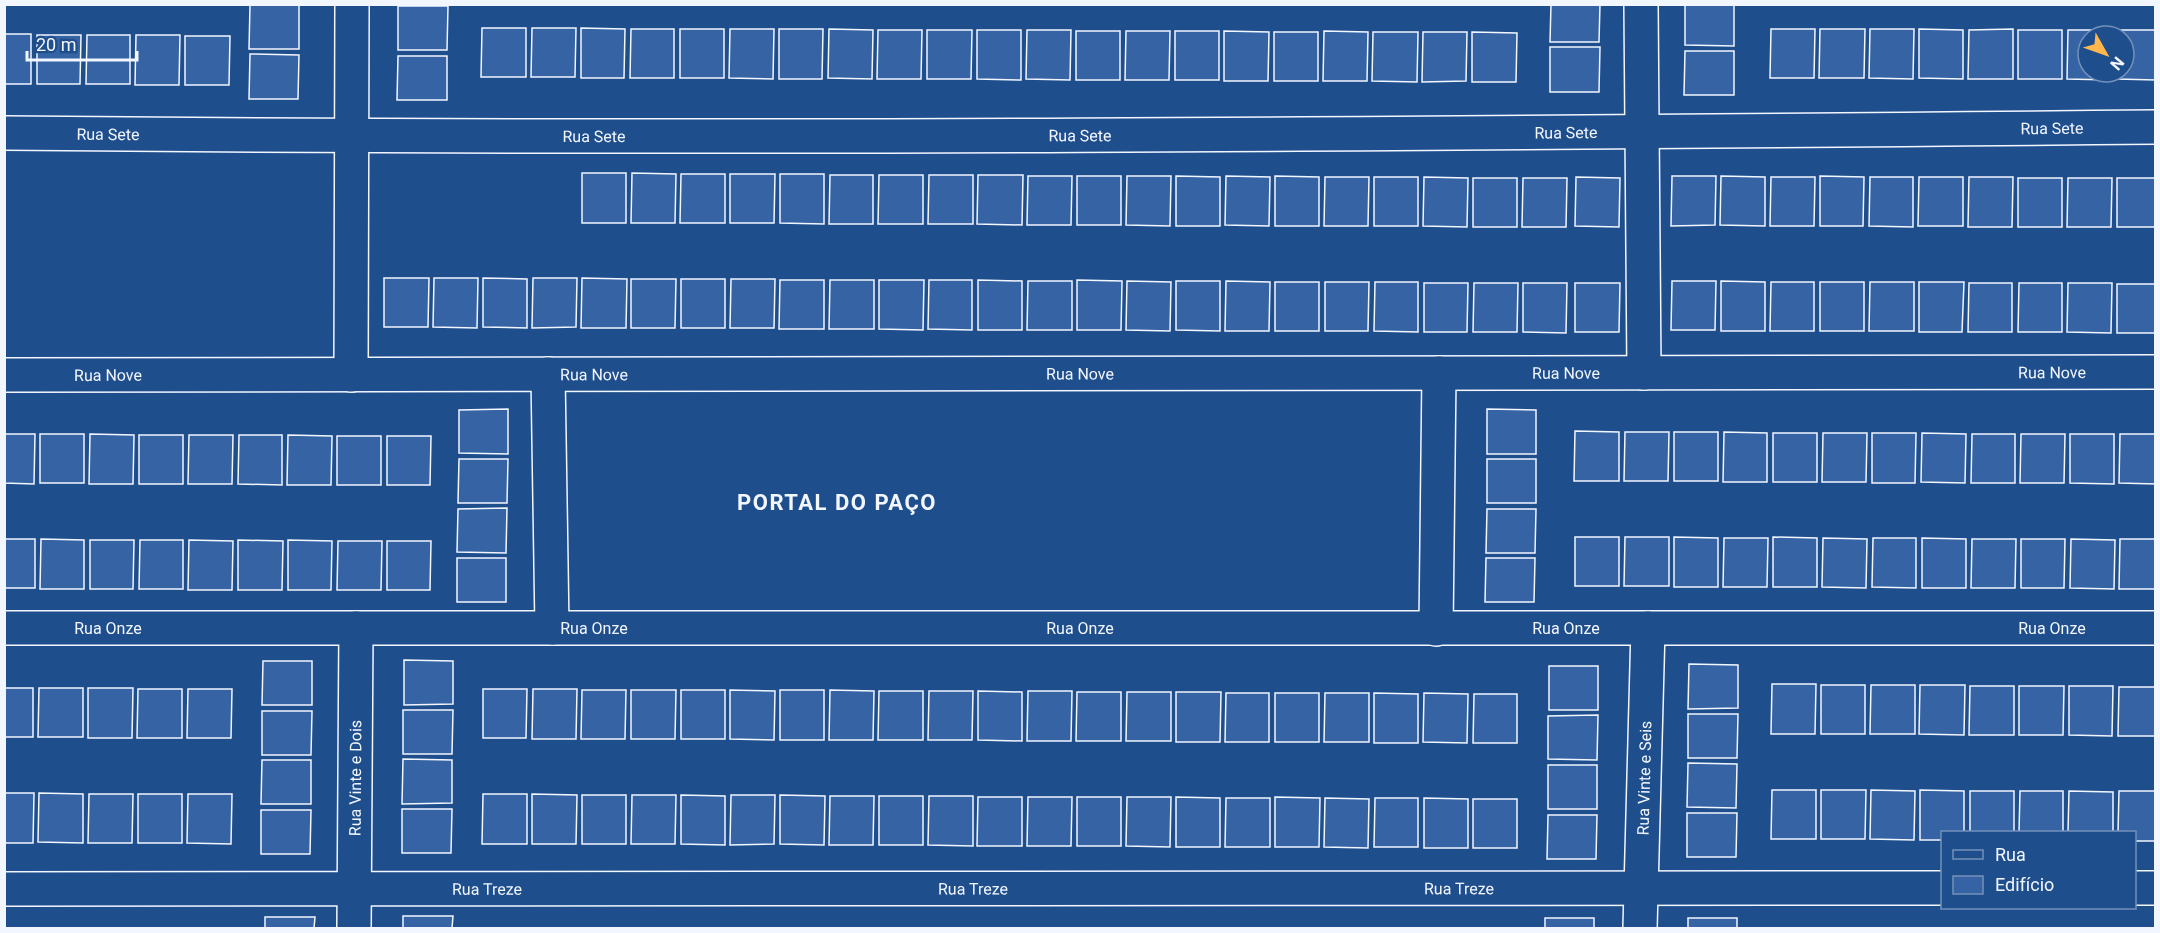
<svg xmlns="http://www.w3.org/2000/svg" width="2160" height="933" viewBox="0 0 2160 933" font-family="Roboto,sans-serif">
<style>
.building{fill:#3563a3;stroke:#f2f6ff;stroke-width:1.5}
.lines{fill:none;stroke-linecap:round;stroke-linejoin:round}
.minor-casing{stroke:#f2f6ff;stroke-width:36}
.minor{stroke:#1f4e8c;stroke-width:33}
.labels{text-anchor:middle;stroke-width:4.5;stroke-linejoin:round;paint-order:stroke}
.street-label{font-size:16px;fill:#f2f6ff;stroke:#1f4e8c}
.district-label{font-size:22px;font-weight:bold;letter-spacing:1.5px;fill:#f2f6ff;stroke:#1f4e8c}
</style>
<rect width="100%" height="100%" fill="#1f4e8c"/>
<g class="building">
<path d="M 1551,4 L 1600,4 L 1599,42 L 1550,42 Z"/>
<path d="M 1685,4 L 1734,4 L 1734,46 L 1685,45 Z"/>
<path d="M 250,5 L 299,5 L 299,49 L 249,49 Z"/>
<path d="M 398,6 L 448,6 L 447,50 L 398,50 Z"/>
<path d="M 482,28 L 526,28 L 526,77 L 481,77 Z"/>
<path d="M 532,28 L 576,28 L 575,77 L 531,77 Z"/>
<path d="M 581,28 L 625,29 L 624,78 L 581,78 Z"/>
<path d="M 631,29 L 674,29 L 674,78 L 630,78 Z"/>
<rect x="680" y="29" width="44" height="49"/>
<path d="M 730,29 L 774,29 L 773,79 L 729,78 Z"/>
<path d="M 779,29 L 823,29 L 822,79 L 779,79 Z"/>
<path d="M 829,29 L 873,30 L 872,79 L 828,78 Z"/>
<path d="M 1771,29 L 1815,29 L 1814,78 L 1770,78 Z"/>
<path d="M 1820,29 L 1865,29 L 1864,78 L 1819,78 Z"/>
<path d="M 1870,29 L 1914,29 L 1913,79 L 1869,78 Z"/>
<path d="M 1919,29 L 1963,30 L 1963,79 L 1919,78 Z"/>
<path d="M 2013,29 L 2013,79 L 1968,79 L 1969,30 Z"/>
<path d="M 878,30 L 922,30 L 921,79 L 877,79 Z"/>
<path d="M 927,30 L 972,30 L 971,79 L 927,79 Z"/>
<path d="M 977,30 L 1021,30 L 1021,80 L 977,79 Z"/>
<path d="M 1027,30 L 1071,30 L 1070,80 L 1026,79 Z"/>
<rect x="2018" y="30" width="44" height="49"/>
<path d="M 2068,30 L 2112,30 L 2112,36 L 2088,36 L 2088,72 L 2111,72 L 2111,80 L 2067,79 Z"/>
<path d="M 2118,30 L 2156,30 L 2156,80 L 2117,79 L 2117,72 L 2124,72 L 2124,36 L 2118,36 Z"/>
<rect x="1076" y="31" width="44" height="49"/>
<path d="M 1126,31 L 1170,31 L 1169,80 L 1125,80 Z"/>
<rect x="1175" y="31" width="44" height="49"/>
<path d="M 1224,31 L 1269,32 L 1268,81 L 1224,81 Z"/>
<path d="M 1324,31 L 1368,32 L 1367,81 L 1323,81 Z"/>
<rect x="1274" y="32" width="44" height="49"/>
<path d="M 1373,32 L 1418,32 L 1417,82 L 1372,81 Z"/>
<path d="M 1423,32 L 1467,32 L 1466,81 L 1422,82 Z"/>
<path d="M 1472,32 L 1517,33 L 1516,82 L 1472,82 Z"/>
<rect x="4" y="34" width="27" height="50"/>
<path d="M 37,35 L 81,35 L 80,84 L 37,84 Z"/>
<path d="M 87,35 L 130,35 L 130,84 L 86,84 Z"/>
<path d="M 136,35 L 180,35 L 179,85 L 135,85 Z"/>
<path d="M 185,36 L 230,36 L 229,85 L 185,85 Z"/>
<path d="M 1550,47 L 1600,47 L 1599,92 L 1550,92 Z"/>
<path d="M 1685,51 L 1734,51 L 1734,95 L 1684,95 Z"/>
<path d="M 250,54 L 299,55 L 298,99 L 249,99 Z"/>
<path d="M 398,56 L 447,56 L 447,100 L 397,100 Z"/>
<rect x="582" y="173" width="44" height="50"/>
<path d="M 632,173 L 676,174 L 675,223 L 631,223 Z"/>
<path d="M 681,174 L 725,174 L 725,223 L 680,223 Z"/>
<path d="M 730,174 L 775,174 L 774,223 L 730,223 Z"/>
<path d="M 780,174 L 824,174 L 824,224 L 780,223 Z"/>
<path d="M 830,175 L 873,175 L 873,224 L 829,224 Z"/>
<path d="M 879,175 L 923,175 L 923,224 L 878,224 Z"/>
<path d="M 929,175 L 973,175 L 973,224 L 928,224 Z"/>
<path d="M 978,175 L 1023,175 L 1022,225 L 977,224 Z"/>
<path d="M 1028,176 L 1072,176 L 1071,225 L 1027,225 Z"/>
<rect x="1077" y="176" width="44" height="49"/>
<path d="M 1127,176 L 1171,176 L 1170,226 L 1126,225 Z"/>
<path d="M 1176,176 L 1220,177 L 1220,226 L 1176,226 Z"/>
<path d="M 1226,176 L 1270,177 L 1269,226 L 1225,225 Z"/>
<path d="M 1275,176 L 1319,177 L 1319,226 L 1275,226 Z"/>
<path d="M 1672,176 L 1716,176 L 1715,225 L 1671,226 Z"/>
<path d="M 1721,176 L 1765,177 L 1765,226 L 1720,225 Z"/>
<path d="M 1820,176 L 1864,177 L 1863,226 L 1820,226 Z"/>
<path d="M 1325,177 L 1369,177 L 1368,226 L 1324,226 Z"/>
<rect x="1374" y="177" width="44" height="49"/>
<path d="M 1424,177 L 1468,178 L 1467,227 L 1423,226 Z"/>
<path d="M 1576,177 L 1620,178 L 1619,227 L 1575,226 Z"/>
<path d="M 1771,177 L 1815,177 L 1814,226 L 1770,226 Z"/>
<path d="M 1870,177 L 1913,177 L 1913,227 L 1869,226 Z"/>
<path d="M 1919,177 L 1963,177 L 1963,226 L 1918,226 Z"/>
<path d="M 1969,177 L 2013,177 L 2012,227 L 1968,227 Z"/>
<rect x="1473" y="178" width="44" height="49"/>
<path d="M 1523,178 L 1567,178 L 1566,227 L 1522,227 Z"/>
<rect x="2018" y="178" width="44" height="49"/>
<path d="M 2068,178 L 2112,178 L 2111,227 L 2067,227 Z"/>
<rect x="2117" y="178" width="39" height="49"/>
<path d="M 384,278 L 429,278 L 428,327 L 384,327 Z"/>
<path d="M 434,278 L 478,278 L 477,328 L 433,327 Z"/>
<path d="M 483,278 L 527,279 L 527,328 L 483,327 Z"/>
<path d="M 533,278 L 577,278 L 576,327 L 532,328 Z"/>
<path d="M 582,278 L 627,279 L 626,328 L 581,328 Z"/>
<path d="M 631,279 L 676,279 L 675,328 L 631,328 Z"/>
<rect x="681" y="279" width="44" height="49"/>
<path d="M 731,279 L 775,279 L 774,328 L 730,328 Z"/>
<path d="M 780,280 L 824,280 L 824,329 L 779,329 Z"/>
<path d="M 830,280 L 874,280 L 874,329 L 829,329 Z"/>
<path d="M 879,280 L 924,280 L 923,330 L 879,329 Z"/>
<path d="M 929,280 L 972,280 L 972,330 L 928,329 Z"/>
<path d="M 978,280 L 1022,281 L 1022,330 L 978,330 Z"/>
<path d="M 1077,280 L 1122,281 L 1121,330 L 1077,330 Z"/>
<path d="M 1028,281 L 1072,281 L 1072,330 L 1027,330 Z"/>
<path d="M 1127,281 L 1171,282 L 1170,331 L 1126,330 Z"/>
<path d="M 1176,281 L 1220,281 L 1220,331 L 1176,330 Z"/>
<path d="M 1226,281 L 1270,282 L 1269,331 L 1225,331 Z"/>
<path d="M 1672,281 L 1716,281 L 1715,330 L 1671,330 Z"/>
<path d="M 1721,281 L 1765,282 L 1765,331 L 1721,331 Z"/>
<rect x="1275" y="282" width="44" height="49"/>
<path d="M 1325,282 L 1369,282 L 1368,331 L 1325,331 Z"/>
<path d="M 1375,282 L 1418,282 L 1418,332 L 1374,331 Z"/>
<path d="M 1771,282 L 1814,282 L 1814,331 L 1770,331 Z"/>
<rect x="1820" y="282" width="44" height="49"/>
<path d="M 1870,282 L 1914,282 L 1914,331 L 1869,331 Z"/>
<path d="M 1919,282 L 1964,282 L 1962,332 L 1919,332 Z"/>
<path d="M 1424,283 L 1468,283 L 1467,332 L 1424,332 Z"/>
<path d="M 1474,283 L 1518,283 L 1517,332 L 1473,332 Z"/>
<path d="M 1523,283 L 1567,283 L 1566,333 L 1523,332 Z"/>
<path d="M 1575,283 L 1620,283 L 1619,332 L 1575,332 Z"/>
<path d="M 1969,283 L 2012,283 L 2012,332 L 1968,332 Z"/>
<path d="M 2019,283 L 2062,283 L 2062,332 L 2018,332 Z"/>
<path d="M 2068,283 L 2112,283 L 2111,333 L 2067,332 Z"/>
<rect x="2117" y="284" width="39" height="49"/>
<path d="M 508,409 L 508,454 L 459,453 L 459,410 Z"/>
<path d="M 1487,409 L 1536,410 L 1536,454 L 1487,454 Z"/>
<path d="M 1575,431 L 1619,432 L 1619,481 L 1574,481 Z"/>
<path d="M 1625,432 L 1669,432 L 1668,481 L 1624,481 Z"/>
<rect x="1674" y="432" width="44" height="49"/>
<path d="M 1724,432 L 1767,433 L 1767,482 L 1723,482 Z"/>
<rect x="1773" y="433" width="44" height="49"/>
<path d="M 1823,433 L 1867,433 L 1866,482 L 1822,482 Z"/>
<path d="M 1872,433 L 1916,433 L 1915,483 L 1872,483 Z"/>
<path d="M 1922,433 L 1966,434 L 1965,483 L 1921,482 Z"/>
<path d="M 4,434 L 35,434 L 34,484 L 4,483 Z"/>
<rect x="40" y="434" width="44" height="49"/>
<path d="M 90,434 L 134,435 L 133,484 L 89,484 Z"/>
<path d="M 1972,434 L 2015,434 L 2015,483 L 1971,483 Z"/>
<path d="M 2021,434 L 2065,434 L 2064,483 L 2020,483 Z"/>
<path d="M 2070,434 L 2114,434 L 2114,484 L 2070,483 Z"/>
<path d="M 2120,434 L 2156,434 L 2156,484 L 2119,483 Z"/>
<rect x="139" y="435" width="44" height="49"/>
<path d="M 189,435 L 233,435 L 232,484 L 188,484 Z"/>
<path d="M 239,435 L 282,435 L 282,485 L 238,484 Z"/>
<path d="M 288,435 L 332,436 L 331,485 L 287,485 Z"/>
<rect x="337" y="436" width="44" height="49"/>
<path d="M 387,436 L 431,436 L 430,485 L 387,485 Z"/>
<path d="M 459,459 L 508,459 L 507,503 L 458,503 Z"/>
<rect x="1487" y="459" width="49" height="44"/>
<path d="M 507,508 L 506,553 L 457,552 L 458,509 Z"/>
<path d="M 1487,509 L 1536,509 L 1535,553 L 1486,553 Z"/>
<rect x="1575" y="537" width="44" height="49"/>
<path d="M 1625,537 L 1669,537 L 1669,586 L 1624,586 Z"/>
<path d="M 1674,537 L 1718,538 L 1718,587 L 1674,587 Z"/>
<path d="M 1773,537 L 1817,538 L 1817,587 L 1773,587 Z"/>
<path d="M 1724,538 L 1768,538 L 1767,587 L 1723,587 Z"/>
<path d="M 1823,538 L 1867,539 L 1866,588 L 1822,587 Z"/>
<path d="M 1873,538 L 1916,538 L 1916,588 L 1872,587 Z"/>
<path d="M 1922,538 L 1966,539 L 1966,588 L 1922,588 Z"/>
<rect x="4" y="539" width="31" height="49"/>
<path d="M 41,539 L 84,540 L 84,589 L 40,589 Z"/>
<path d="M 1972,539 L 2016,539 L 2015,588 L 1971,588 Z"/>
<path d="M 2021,539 L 2065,539 L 2064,588 L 2021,588 Z"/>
<path d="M 2071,539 L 2115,540 L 2114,589 L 2070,588 Z"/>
<path d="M 2120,539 L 2156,539 L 2156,589 L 2119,589 Z"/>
<path d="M 90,540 L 134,540 L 133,589 L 90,589 Z"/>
<path d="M 140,540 L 183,540 L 183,589 L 139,589 Z"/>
<path d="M 189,540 L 233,541 L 232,590 L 188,590 Z"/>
<path d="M 238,540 L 283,541 L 282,590 L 238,590 Z"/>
<path d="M 288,540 L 332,541 L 331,590 L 288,590 Z"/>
<path d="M 338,541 L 382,541 L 381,590 L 337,590 Z"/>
<path d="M 387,541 L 431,541 L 430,590 L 387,590 Z"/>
<rect x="457" y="558" width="49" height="44"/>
<path d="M 1486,558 L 1535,558 L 1534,602 L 1485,602 Z"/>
<path d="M 404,660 L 453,661 L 453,704 L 404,705 Z"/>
<path d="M 263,661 L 312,661 L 312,705 L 262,705 Z"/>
<path d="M 1689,664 L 1738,665 L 1738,708 L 1688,709 Z"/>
<rect x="1549" y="666" width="49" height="44"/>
<path d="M 1772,684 L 1816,684 L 1815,734 L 1771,734 Z"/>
<rect x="1821" y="685" width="44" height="49"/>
<path d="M 1871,685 L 1915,685 L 1915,734 L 1870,734 Z"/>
<path d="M 1920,685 L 1965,685 L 1964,735 L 1919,734 Z"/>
<path d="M 1970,686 L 2014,686 L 2014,735 L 1969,735 Z"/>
<path d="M 2019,686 L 2064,686 L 2063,735 L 2019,735 Z"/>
<path d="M 2069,686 L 2113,686 L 2112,736 L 2069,735 Z"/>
<path d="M 2119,687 L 2156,687 L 2156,736 L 2118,736 Z"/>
<rect x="4" y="688" width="29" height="49"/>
<path d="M 39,688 L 83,688 L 83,737 L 38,737 Z"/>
<path d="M 88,688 L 133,688 L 132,738 L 88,738 Z"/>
<path d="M 138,689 L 182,689 L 182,738 L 137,738 Z"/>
<path d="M 188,689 L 232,689 L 231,738 L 187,738 Z"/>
<path d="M 483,689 L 527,689 L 526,738 L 483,738 Z"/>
<path d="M 533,689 L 577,689 L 576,739 L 532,739 Z"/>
<path d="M 582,690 L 626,690 L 625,739 L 581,739 Z"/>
<path d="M 631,690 L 676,690 L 675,739 L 631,739 Z"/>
<rect x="681" y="690" width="44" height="49"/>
<path d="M 730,690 L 775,691 L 774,740 L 730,739 Z"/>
<rect x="780" y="690" width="44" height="50"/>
<path d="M 830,690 L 874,691 L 873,740 L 829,740 Z"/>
<path d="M 879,691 L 923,691 L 923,740 L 878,740 Z"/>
<path d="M 929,691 L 973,691 L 972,740 L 928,740 Z"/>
<path d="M 978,691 L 1022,692 L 1022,741 L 978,740 Z"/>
<path d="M 1028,691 L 1072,691 L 1071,741 L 1027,741 Z"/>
<path d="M 1077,692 L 1121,692 L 1121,741 L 1076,741 Z"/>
<path d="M 1127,692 L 1171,692 L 1171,741 L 1126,741 Z"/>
<path d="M 1176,692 L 1221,692 L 1220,742 L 1176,742 Z"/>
<path d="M 1226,693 L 1269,693 L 1269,742 L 1225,742 Z"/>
<rect x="1275" y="693" width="44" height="49"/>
<path d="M 1325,693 L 1369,693 L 1369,742 L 1324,742 Z"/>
<path d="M 1374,693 L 1418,694 L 1418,743 L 1374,743 Z"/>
<path d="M 1424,693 L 1468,694 L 1467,743 L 1423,742 Z"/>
<path d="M 1474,694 L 1517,694 L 1517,743 L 1473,743 Z"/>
<path d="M 403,710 L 453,710 L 452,754 L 403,754 Z"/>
<path d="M 262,711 L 312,711 L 311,755 L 262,755 Z"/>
<path d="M 1688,714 L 1738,714 L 1737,758 L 1688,758 Z"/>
<path d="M 1598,715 L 1597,760 L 1548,759 L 1548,716 Z"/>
<path d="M 403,759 L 452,760 L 452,803 L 402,804 Z"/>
<path d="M 262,760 L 311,760 L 311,804 L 261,804 Z"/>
<path d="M 1688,763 L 1737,764 L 1736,808 L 1687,807 Z"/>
<rect x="1548" y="765" width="49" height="44"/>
<path d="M 1772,790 L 1816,790 L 1816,839 L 1771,839 Z"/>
<path d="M 1821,790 L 1866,790 L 1865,839 L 1821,839 Z"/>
<path d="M 1871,790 L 1915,791 L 1914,840 L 1870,839 Z"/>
<path d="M 1920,790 L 1964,791 L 1964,832 L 1942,832 L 1942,840 L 1920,840 Z"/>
<rect x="1970" y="791" width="44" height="41"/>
<path d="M 2020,791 L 2063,791 L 2063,832 L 2019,832 Z"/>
<path d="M 2069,791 L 2113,792 L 2113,832 L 2068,832 Z"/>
<path d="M 2119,791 L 2156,791 L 2156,841 L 2134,841 L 2134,832 L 2118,832 Z"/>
<path d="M 4,793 L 34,793 L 33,843 L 4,843 Z"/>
<path d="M 39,793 L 83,794 L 83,843 L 38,842 Z"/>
<path d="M 89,794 L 133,794 L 132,843 L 88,843 Z"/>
<rect x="138" y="794" width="44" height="49"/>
<path d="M 188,794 L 232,794 L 231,844 L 187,843 Z"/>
<path d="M 483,794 L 527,794 L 527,844 L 482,844 Z"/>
<path d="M 532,794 L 577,795 L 576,844 L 532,844 Z"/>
<rect x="582" y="795" width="44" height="49"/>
<path d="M 632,795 L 676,795 L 675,844 L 631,844 Z"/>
<path d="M 681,795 L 725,796 L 725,845 L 681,844 Z"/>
<path d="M 731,795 L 775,795 L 774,844 L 730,845 Z"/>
<path d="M 780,795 L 825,796 L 824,845 L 780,844 Z"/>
<path d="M 830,796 L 874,796 L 873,845 L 829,845 Z"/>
<rect x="879" y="796" width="44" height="49"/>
<path d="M 929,796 L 973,796 L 973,846 L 928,845 Z"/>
<path d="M 978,797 L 1022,797 L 1022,846 L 977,846 Z"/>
<path d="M 1028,797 L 1072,797 L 1071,846 L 1027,846 Z"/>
<rect x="1077" y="797" width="44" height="49"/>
<path d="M 1127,797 L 1171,797 L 1170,847 L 1126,846 Z"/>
<path d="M 1176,797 L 1220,798 L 1220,847 L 1176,847 Z"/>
<path d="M 1275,797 L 1320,798 L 1319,847 L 1275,847 Z"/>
<path d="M 1226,798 L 1270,798 L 1270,847 L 1225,847 Z"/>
<path d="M 1325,798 L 1369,799 L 1368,848 L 1324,847 Z"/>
<path d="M 1375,798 L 1418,798 L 1418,847 L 1374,847 Z"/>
<path d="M 1424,798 L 1468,799 L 1468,848 L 1424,848 Z"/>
<rect x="1473" y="799" width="44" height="49"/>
<path d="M 402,809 L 452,809 L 451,853 L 402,853 Z"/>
<path d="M 261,810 L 311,810 L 310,854 L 261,854 Z"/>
<path d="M 1687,813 L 1737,813 L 1736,857 L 1687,857 Z"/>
<path d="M 1548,815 L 1597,815 L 1596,859 L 1547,859 Z"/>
<path d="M 403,916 L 453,916 L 452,928 L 403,928 Z"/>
<path d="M 265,917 L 315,917 L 314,928 L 265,928 Z"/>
<rect x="1545" y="918" width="49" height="10"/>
<rect x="1688" y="918" width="49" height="10"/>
</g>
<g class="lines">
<defs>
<g id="minor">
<path d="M 1641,4 L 1644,373"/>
<path id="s1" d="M 4,133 C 721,140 1439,134 2156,127"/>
<path d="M 548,374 L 552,628"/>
<path id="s2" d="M 4,375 L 2156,372"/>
<path d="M 351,375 L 352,4"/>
<path id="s3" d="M 4,628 L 2156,628"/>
<path d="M 1436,629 L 1439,373"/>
<path d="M 2134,888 L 2156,888"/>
<path id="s4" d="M 4,889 L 1942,888"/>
<path id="s5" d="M 354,928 L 356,628"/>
<path id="s6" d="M 1640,928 L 1648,628"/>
</g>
</defs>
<use href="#minor" class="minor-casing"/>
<use href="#minor" class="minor"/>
</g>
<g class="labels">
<g class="street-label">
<text dy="6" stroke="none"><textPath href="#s1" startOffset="2048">Rua Sete</textPath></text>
<text dy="6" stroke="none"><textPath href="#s1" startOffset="1562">Rua Sete</textPath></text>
<text dy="6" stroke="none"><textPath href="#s1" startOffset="104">Rua Sete</textPath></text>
<text dy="6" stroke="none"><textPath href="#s1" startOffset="1076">Rua Sete</textPath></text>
<text dy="6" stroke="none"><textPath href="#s1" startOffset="590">Rua Sete</textPath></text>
<text dy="6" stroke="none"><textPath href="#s2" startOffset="2048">Rua Nove</textPath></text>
<text dy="6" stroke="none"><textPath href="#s2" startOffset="1562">Rua Nove</textPath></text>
<text dy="6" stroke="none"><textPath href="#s2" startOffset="590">Rua Nove</textPath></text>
<text dy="6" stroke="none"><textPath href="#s2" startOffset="1076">Rua Nove</textPath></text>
<text dy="6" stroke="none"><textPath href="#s2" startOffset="104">Rua Nove</textPath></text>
<text dy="6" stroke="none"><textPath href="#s3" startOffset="104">Rua Onze</textPath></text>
<text dy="6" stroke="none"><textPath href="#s3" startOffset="590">Rua Onze</textPath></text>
<text dy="6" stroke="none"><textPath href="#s3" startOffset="1562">Rua Onze</textPath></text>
<text dy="6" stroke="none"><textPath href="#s3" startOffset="2048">Rua Onze</textPath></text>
<text dy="6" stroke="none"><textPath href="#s3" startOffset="1076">Rua Onze</textPath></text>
<text dy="6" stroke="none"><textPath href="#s5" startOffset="150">Rua Vinte e Dois</textPath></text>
<text dy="6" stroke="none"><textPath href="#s6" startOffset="150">Rua Vinte e Seis</textPath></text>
<text dy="6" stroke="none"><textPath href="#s4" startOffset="1455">Rua Treze</textPath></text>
<text dy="6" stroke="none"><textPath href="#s4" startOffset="483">Rua Treze</textPath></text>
<text dy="6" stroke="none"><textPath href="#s4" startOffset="969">Rua Treze</textPath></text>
</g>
<g class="district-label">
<text x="837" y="510">PORTAL DO PAÇO</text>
</g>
</g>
<rect width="2160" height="933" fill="none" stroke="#f2f6ff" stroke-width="12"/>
<rect x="1941" y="831" width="195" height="78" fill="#1f4e8c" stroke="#7391ba" stroke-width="1.5"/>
<rect x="1953" y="850" width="30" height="9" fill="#1f4e8c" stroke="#7391ba" stroke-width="1.5"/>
<text x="1995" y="861" font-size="18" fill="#f2f6ff">Rua</text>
<rect x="1953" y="876" width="30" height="18" fill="#3563a3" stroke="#7391ba" stroke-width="1.5"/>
<text x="1995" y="891" font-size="18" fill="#f2f6ff">Edifício</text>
<g transform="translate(2106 54) rotate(130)"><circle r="28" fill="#1f4e8c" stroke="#7391ba" stroke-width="1.5"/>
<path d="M0-4.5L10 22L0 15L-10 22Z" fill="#ffb74d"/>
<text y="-9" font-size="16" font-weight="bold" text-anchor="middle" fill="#f2f6ff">N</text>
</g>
<path d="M27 51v9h110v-9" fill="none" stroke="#f2f6ff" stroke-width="3"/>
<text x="36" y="51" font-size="18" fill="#f2f6ff" stroke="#1f4e8c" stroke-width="4.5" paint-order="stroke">20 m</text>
</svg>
